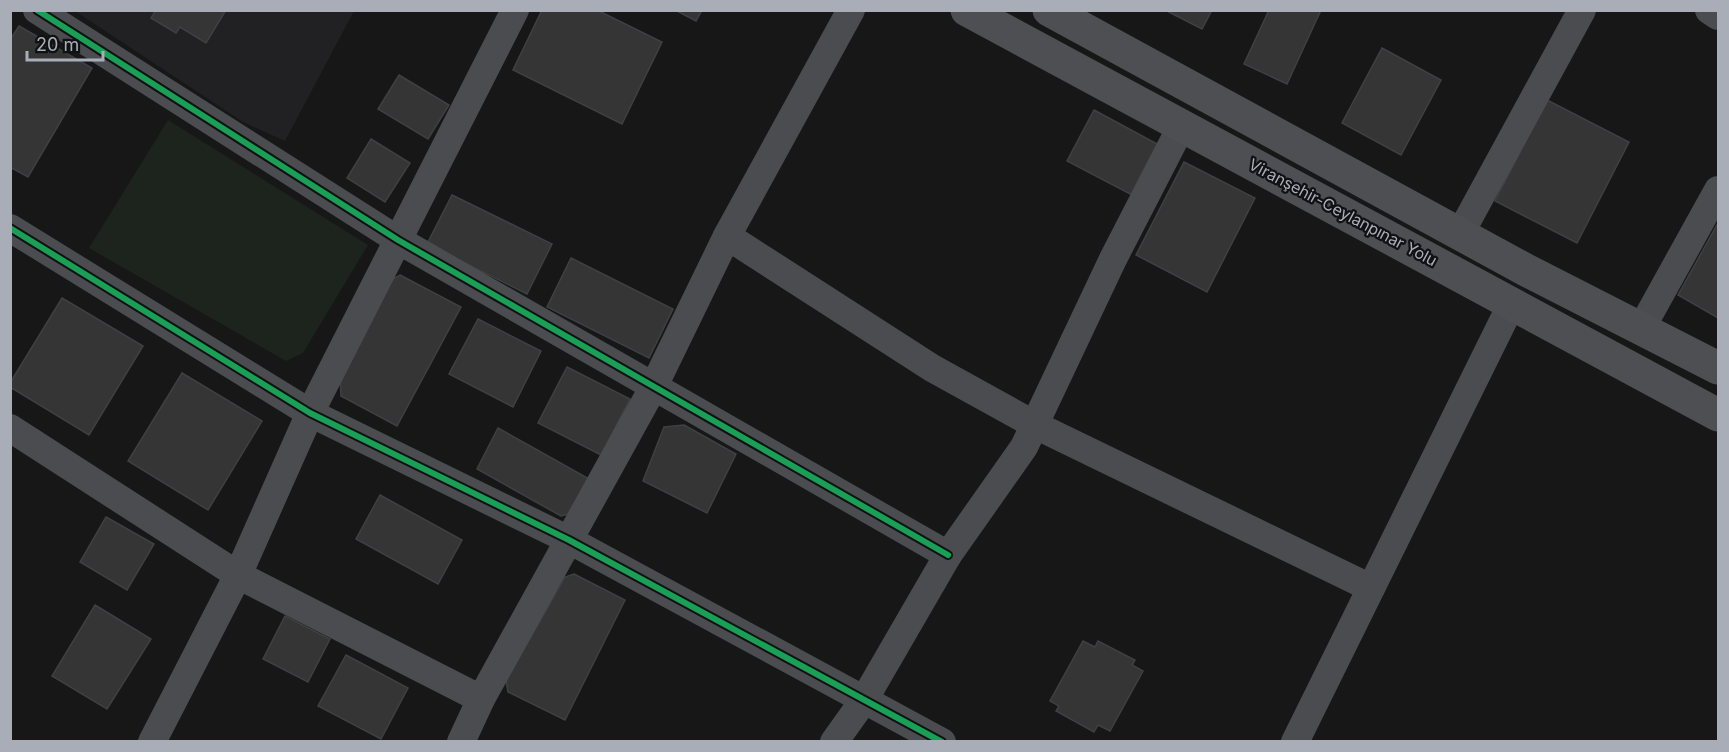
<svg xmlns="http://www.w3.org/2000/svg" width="1729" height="752" viewBox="0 0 1729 752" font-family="Inter,sans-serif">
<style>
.built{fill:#212123}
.green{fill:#1d241e}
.building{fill:#353536;stroke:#3f4043;stroke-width:1.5}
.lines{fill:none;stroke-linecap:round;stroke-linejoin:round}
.minor{stroke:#4b4c50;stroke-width:28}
.primary{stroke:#4d4f52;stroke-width:33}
.cycleway-casing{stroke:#111113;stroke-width:10}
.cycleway{stroke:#1a9f57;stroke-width:6}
.labels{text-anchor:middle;stroke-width:4.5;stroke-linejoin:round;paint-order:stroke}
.street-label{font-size:16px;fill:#a8adb8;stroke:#111113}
</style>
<rect width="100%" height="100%" fill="#171717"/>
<path class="built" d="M 75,11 L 354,11 L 285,141 L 243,122 Z"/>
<path class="green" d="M 168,120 L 368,245 L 303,353 L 286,361 L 89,248 Z"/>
<g class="building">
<path d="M 156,10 L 226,10 L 206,43 L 180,27 L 176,33 L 151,18 Z"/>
<path d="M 542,10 L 597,10 L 662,42 L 622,124 L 513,70 Z"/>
<path d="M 675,10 L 702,10 L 696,21 Z"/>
<path d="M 1165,10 L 1212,10 L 1202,29 Z"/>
<path d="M 1269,10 L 1321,10 L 1287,84 L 1244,64 Z"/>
<path d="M 19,26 L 92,68 L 28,177 L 10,167 L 10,40 Z"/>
<path d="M 1382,48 L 1441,80 L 1401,155 L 1342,123 Z"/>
<path d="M 399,75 L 449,105 L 428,139 L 378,109 Z"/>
<path d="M 1547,100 L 1629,142 L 1577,243 L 1495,201 Z"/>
<path d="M 1094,110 L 1161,146 L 1134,196 L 1067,161 Z"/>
<path d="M 371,139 L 410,163 L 385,202 L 347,178 Z"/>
<path d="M 1184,162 L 1255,198 L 1207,292 L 1136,255 Z"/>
<path d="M 452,195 L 552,244 L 527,294 L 427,244 Z"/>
<path d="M 1718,223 L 1718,318 L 1678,295 Z"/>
<path d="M 571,258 L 673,309 L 649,358 L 547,307 Z"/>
<path d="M 400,275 L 461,307 L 397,426 L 341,396 L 340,376 L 391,280 Z"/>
<path d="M 62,298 L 143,346 L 89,435 L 10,387 L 10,383 Z"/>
<path d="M 478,319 L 541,351 L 513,407 L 449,374 Z"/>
<path d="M 567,367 L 630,399 L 601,455 L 538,423 Z"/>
<path d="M 182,373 L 262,421 L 208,510 L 128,461 Z"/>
<path d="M 684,425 L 736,454 L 707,513 L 643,481 L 664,427 Z"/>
<path d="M 498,428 L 591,480 L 573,513 L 561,516 L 477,469 Z"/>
<path d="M 380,495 L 462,540 L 438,584 L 356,539 Z"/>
<path d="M 106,517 L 154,544 L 127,590 L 80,562 Z"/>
<path d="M 574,574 L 625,600 L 565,720 L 508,692 L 506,681 L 565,577 Z"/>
<path d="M 95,605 L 151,639 L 107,709 L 52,676 Z"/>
<path d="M 285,616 L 330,639 L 308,682 L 263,659 Z"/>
<path d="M 1083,641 L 1095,647 L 1098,641 L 1135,660 L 1132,665 L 1143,671 L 1110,731 L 1098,725 L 1094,732 L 1056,711 L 1059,706 L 1050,701 Z"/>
<path d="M 346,655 L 408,688 L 381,739 L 318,706 Z"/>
</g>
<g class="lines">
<g class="minor">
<path d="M 37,10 L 398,240 L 948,555"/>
<path d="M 1709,10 L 1718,16"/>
<path d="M 10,228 L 310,413 L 569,540 L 942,742"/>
<path d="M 1460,234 L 1582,10"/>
<path d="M 727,236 L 932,368 L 1035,425 L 1371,588"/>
<path d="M 1641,329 L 1718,190"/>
<path d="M 10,428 L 238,575 L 481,699"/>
<path d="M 152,742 L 238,575 L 310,413 L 515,10"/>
<path d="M 461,742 L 481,699 L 654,386 L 727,236 L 851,10"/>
<path d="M 834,742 L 864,700 L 948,555 L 1024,447 L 1113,259 L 1182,125"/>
<path d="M 1295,742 L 1512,303"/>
</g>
<g class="primary">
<path d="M 967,10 L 1718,415"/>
<path d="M 1049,10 L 1526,270 L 1718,368"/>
</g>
<defs>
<g id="cycleway">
<path d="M 37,10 L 398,240 L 948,555"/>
<path d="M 10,228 L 310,413 L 569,540 L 942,742"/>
</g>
</defs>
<use href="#cycleway" class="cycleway-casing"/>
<use href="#cycleway" class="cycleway"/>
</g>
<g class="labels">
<g class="street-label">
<text transform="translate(1343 212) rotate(28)" y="6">Viranşehir-Ceylanpınar Yolu</text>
</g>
</g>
<rect width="1729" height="752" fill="none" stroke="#a8adb8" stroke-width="24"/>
<path d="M27 51v9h76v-9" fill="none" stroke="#a8adb8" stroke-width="3"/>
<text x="36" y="51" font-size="18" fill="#a8adb8" stroke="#111113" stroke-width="4.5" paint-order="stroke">20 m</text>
</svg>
